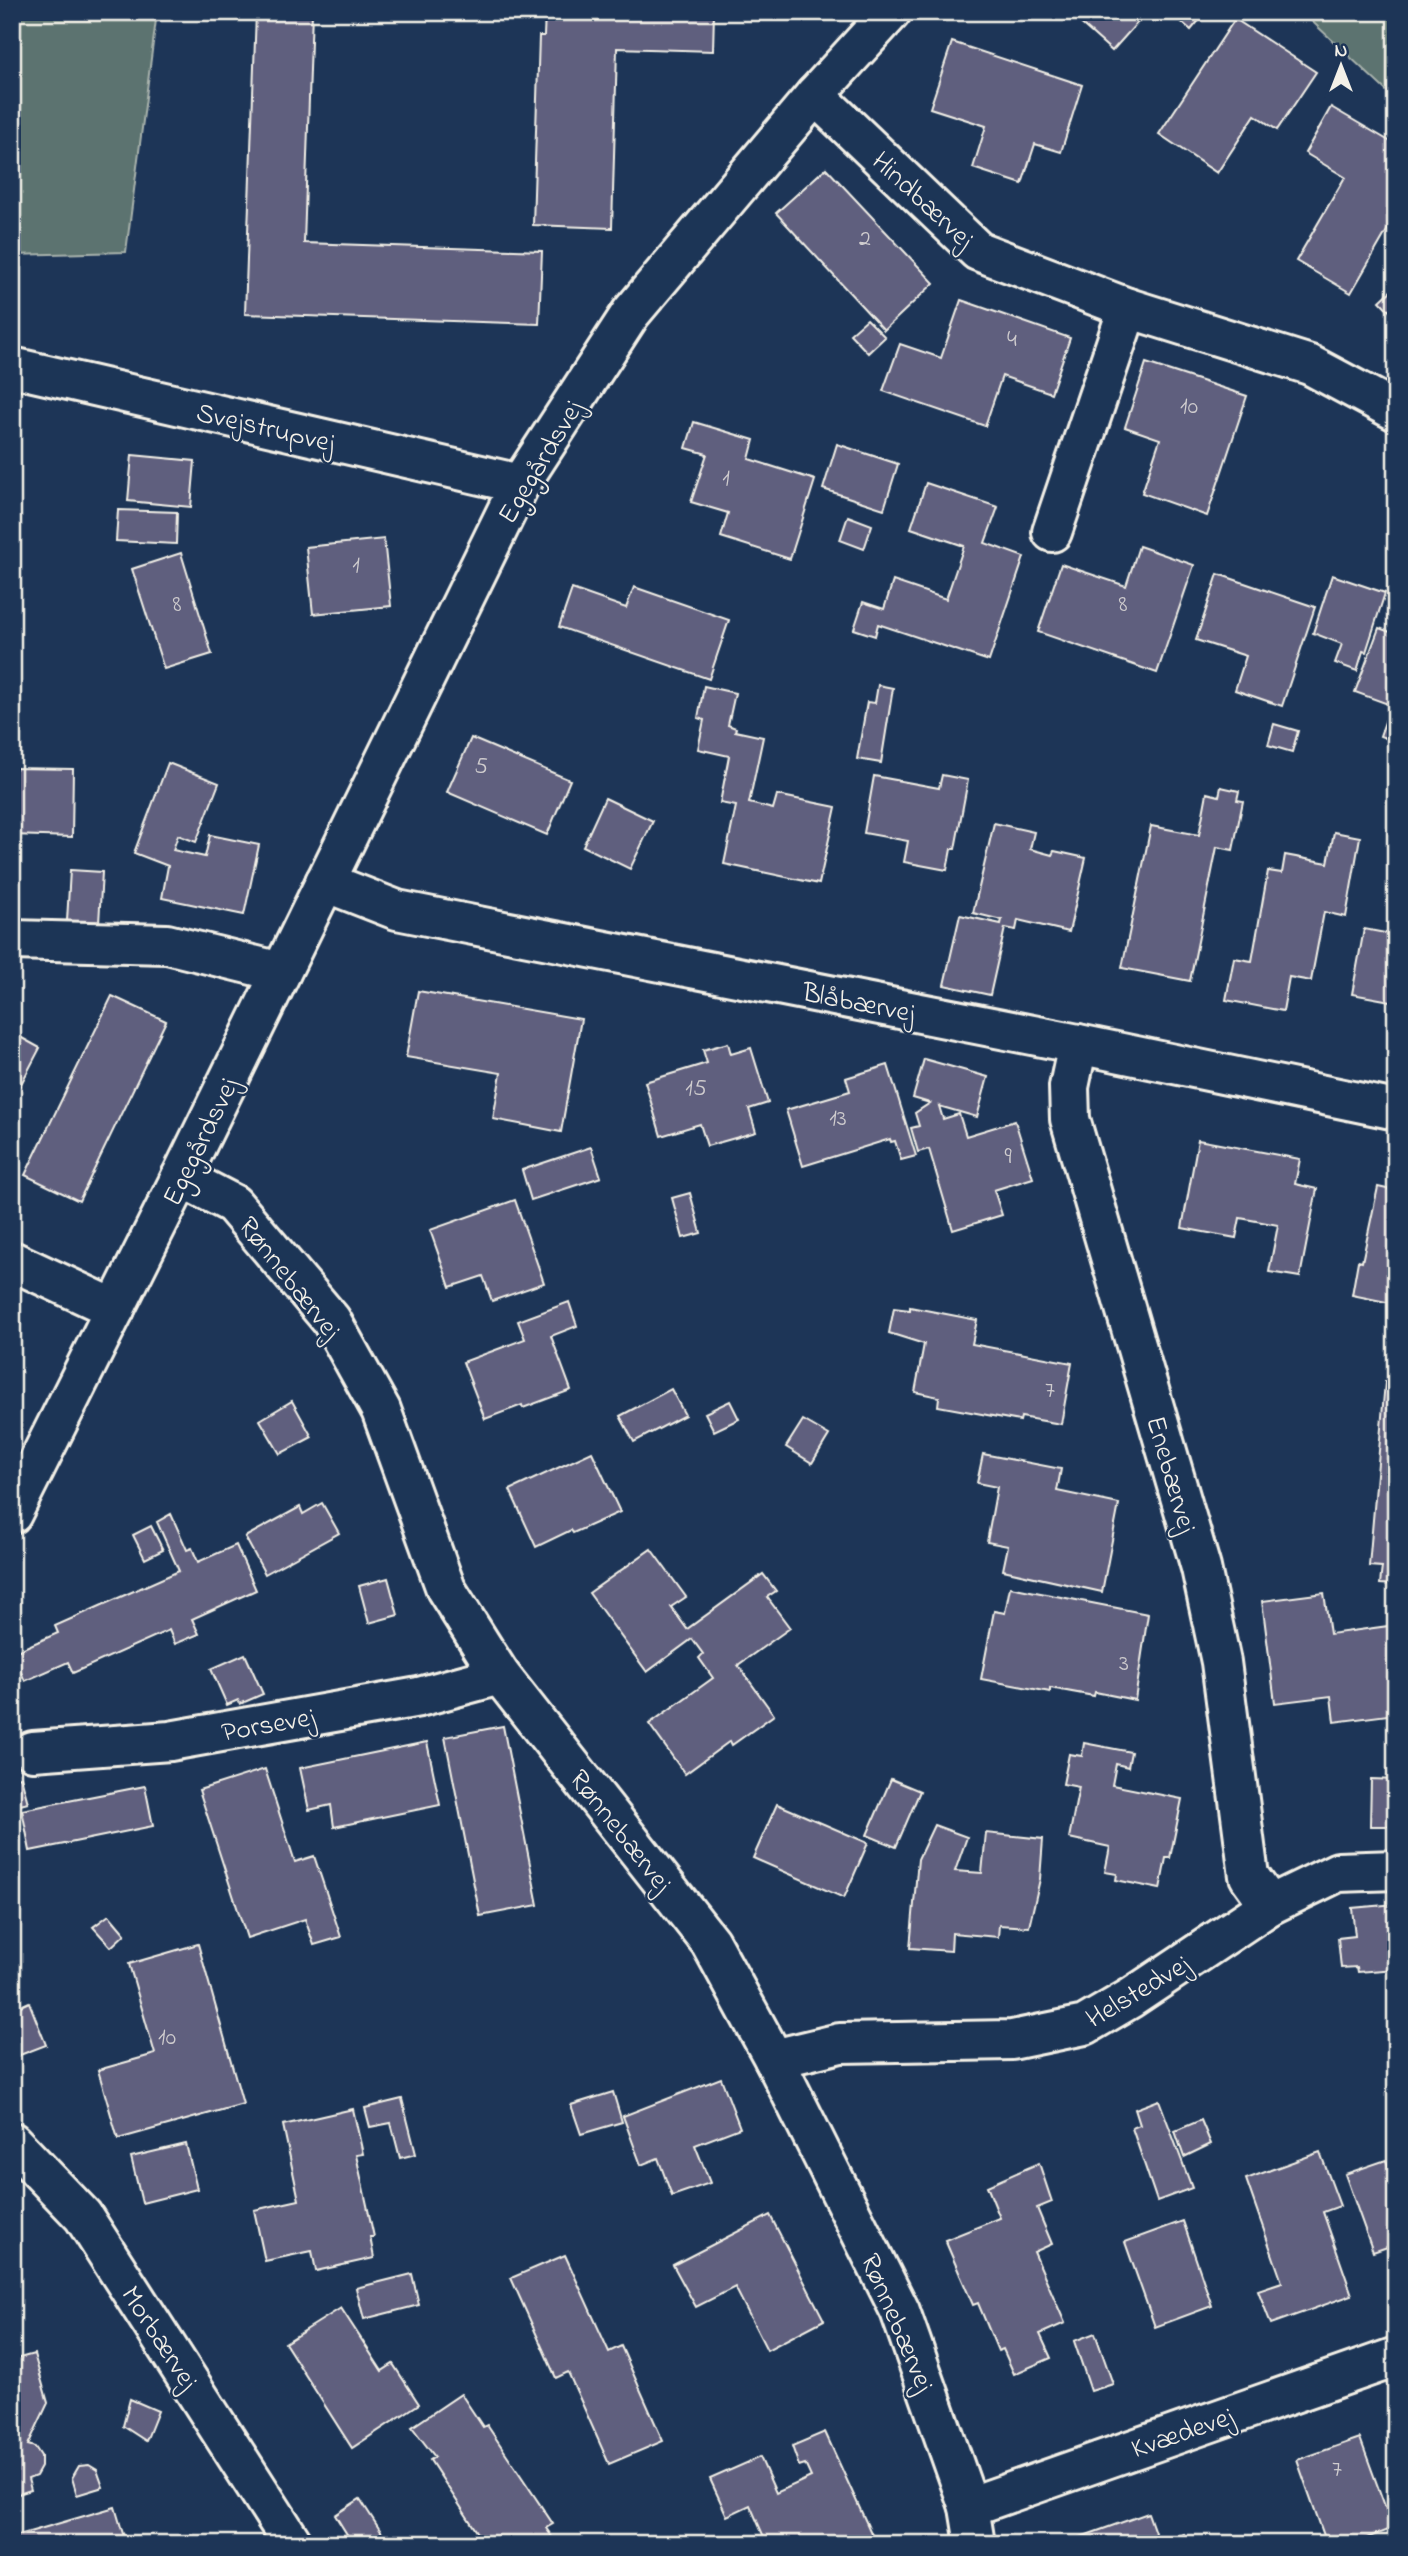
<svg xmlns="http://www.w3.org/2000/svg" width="1408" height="2556" viewBox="0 0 1408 2556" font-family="'Indie Flower',sans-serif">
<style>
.green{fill:#5c736f;stroke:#a8b2ac;stroke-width:2}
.building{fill:#5f5e7e;stroke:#f4f1e8;stroke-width:2}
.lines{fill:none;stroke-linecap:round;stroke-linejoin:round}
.minor-casing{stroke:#f4f1e8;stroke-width:44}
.minor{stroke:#1d3557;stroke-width:38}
.labels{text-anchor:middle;stroke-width:5;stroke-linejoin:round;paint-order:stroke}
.number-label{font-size:24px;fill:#cfccce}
.street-label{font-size:28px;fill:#f4f1e8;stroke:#1d3557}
</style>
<rect width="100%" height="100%" fill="#1d3557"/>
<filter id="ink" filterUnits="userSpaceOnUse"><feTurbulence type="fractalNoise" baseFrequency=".0143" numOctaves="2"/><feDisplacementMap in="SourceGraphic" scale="14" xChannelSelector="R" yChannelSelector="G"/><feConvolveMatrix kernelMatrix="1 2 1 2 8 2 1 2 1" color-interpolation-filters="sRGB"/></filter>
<g filter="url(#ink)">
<g class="green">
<path d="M 12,12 L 157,12 L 126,252 L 12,255 Z"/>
<path d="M 1302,12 L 1396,12 L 1396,100 Z"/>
</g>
<g class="building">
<path d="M 256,12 L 312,12 L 304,243 L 542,251 L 539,324 L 245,314 Z"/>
<path d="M 545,12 L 714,12 L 713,51 L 617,48 L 612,228 L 533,225 L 539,36 L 544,36 Z"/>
<path d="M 1068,12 L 1147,12 L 1112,51 Z"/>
<path d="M 1170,12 L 1206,12 L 1191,30 Z"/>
<path d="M 1235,19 L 1316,72 L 1277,130 L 1255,115 L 1217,173 L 1159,134 Z"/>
<path d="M 952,42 L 1082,85 L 1061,152 L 1035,144 L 1022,184 L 973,168 L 986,126 L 930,108 Z"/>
<path d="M 1331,107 L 1396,145 L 1396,215 L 1351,293 L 1296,261 L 1345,177 L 1305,153 Z"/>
<path d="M 826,168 L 934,283 L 884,330 L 776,213 Z"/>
<path d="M 1396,286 L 1396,318 L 1380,301 Z"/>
<path d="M 961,300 L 1070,338 L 1051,393 L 1002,376 L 985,426 L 883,391 L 900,344 L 941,358 Z"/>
<path d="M 867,319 L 885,337 L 868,353 L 850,334 Z"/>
<path d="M 1146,363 L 1247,396 L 1207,516 L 1142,493 L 1160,439 L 1125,427 Z"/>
<path d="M 694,422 L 754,440 L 749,459 L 815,480 L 790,559 L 721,537 L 728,513 L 691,502 L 707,454 L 686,448 Z"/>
<path d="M 837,444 L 898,464 L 884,509 L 823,489 Z"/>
<path d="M 132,455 L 195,461 L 191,507 L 128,501 Z"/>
<path d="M 926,483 L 998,507 L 985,543 L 1024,557 L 989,661 L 878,624 L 875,636 L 854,629 L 863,602 L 884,609 L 893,581 L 946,599 L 964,546 L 911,528 Z"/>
<path d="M 118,510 L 177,512 L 176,544 L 116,541 Z"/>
<path d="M 848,516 L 872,525 L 864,549 L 840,540 Z"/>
<path d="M 384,539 L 391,606 L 313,614 L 306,547 Z"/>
<path d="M 1139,546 L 1194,565 L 1157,673 L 1038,632 L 1061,564 L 1126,586 Z"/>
<path d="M 181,553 L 212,654 L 164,669 L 132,569 Z"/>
<path d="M 1218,574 L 1315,607 L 1282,706 L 1235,690 L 1246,656 L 1196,640 Z"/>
<path d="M 1332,575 L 1385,593 L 1366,652 L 1363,651 L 1357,671 L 1335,663 L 1342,644 L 1313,633 Z"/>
<path d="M 634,587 L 729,620 L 709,679 L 559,627 L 572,589 L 626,608 Z"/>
<path d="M 1379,628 L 1396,634 L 1396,742 L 1380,736 L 1391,705 L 1355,692 Z"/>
<path d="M 878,685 L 893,688 L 881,763 L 857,759 L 867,702 L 875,703 Z"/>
<path d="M 704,686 L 735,693 L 728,725 L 736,728 L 735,731 L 763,737 L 749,803 L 773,809 L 777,795 L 836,807 L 819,884 L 724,864 L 736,806 L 720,803 L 729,756 L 698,749 L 704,720 L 698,718 Z"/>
<path d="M 1274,724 L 1298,731 L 1292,752 L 1268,745 Z"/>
<path d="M 471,738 L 570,780 L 547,835 L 447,792 Z"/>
<path d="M 168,763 L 219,783 L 196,842 L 178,835 L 173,850 L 205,857 L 210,835 L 259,845 L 244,915 L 162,898 L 168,866 L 134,853 Z"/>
<path d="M 12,768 L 73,769 L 72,837 L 12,835 Z"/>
<path d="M 942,775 L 968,780 L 955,849 L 951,849 L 947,870 L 904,862 L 908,841 L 864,833 L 874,776 L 939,788 Z"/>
<path d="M 1221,787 L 1239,791 L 1237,800 L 1243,801 L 1233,850 L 1217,847 L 1190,981 L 1122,968 L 1151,826 L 1199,835 L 1207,793 L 1219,796 Z"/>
<path d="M 605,798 L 653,821 L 630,869 L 583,846 Z"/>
<path d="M 994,823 L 1034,832 L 1030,849 L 1052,855 L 1054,851 L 1086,858 L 1069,932 L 1018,920 L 1016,930 L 1005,928 L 990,995 L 944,985 L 960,915 L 1001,924 L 1002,920 L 973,913 Z"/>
<path d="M 1334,832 L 1360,837 L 1346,917 L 1324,912 L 1311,981 L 1289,977 L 1283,1011 L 1226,1000 L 1234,958 L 1252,961 L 1268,871 L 1282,873 L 1285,855 L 1328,863 Z"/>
<path d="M 70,870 L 102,872 L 99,923 L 67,921 Z"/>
<path d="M 1364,929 L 1396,935 L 1396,1002 L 1352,994 Z"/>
<path d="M 418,991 L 581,1019 L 561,1132 L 493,1119 L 501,1073 L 406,1057 Z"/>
<path d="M 112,996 L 166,1021 L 79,1201 L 25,1175 Z"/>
<path d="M 20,1037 L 40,1048 L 20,1086 L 12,1082 L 12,1052 Z"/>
<path d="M 728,1043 L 731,1054 L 751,1048 L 768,1103 L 749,1109 L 756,1132 L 707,1146 L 700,1124 L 661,1136 L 645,1082 L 707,1063 L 703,1050 Z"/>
<path d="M 924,1059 L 988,1077 L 977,1117 L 939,1106 L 943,1119 L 959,1114 L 966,1136 L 1015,1121 L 1033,1178 L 994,1190 L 1002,1215 L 953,1230 L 929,1149 L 918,1152 L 911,1128 L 919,1126 L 915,1113 L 930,1103 L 913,1098 Z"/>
<path d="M 888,1065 L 916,1156 L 901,1160 L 895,1141 L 891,1142 L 890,1139 L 803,1166 L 786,1110 L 850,1091 L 846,1078 Z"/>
<path d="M 1198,1140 L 1300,1159 L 1295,1184 L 1317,1189 L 1300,1277 L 1269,1272 L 1278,1225 L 1240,1218 L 1236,1238 L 1182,1228 Z"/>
<path d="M 591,1147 L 601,1177 L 531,1200 L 522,1170 Z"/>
<path d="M 1378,1187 L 1396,1191 L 1396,1304 L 1352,1295 L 1358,1261 L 1362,1262 Z"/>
<path d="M 690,1193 L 701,1233 L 683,1238 L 672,1198 Z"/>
<path d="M 515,1200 L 544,1283 L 492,1301 L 483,1276 L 450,1287 L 430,1230 Z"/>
<path d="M 569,1302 L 577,1326 L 551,1336 L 571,1390 L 523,1408 L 522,1405 L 485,1419 L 463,1362 L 525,1339 L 518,1321 Z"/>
<path d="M 910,1307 L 977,1320 L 972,1344 L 1072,1363 L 1061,1424 L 1021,1417 L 1020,1421 L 938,1406 L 939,1397 L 915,1392 L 924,1344 L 889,1333 L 894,1308 L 910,1310 Z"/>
<path d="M 1385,1382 L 1396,1383 L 1396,1585 L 1380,1584 L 1382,1567 L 1369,1566 Z"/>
<path d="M 671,1389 L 685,1415 L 634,1442 L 620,1416 Z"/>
<path d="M 292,1401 L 312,1437 L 280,1454 L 260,1420 Z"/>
<path d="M 730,1401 L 739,1419 L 714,1431 L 705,1413 Z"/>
<path d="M 803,1420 L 829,1435 L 812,1463 L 786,1447 Z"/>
<path d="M 592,1452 L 620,1512 L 573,1533 L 571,1530 L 536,1547 L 510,1490 Z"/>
<path d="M 983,1454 L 1061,1469 L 1057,1491 L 1119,1504 L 1102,1592 L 1003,1570 L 1008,1546 L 987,1542 L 997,1487 L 977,1483 Z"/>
<path d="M 322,1503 L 339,1533 L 265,1574 L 245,1537 L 300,1507 L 303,1514 Z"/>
<path d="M 171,1514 L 187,1550 L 192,1548 L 198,1562 L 236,1545 L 256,1590 L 192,1619 L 199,1634 L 175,1644 L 169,1630 L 73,1673 L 68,1662 L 25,1681 L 12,1653 L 58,1633 L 55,1626 L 179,1571 L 157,1522 Z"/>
<path d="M 151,1526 L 163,1550 L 145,1559 L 133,1535 Z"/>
<path d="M 651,1549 L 686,1597 L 671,1607 L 687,1629 L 763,1574 L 776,1591 L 767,1597 L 790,1628 L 738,1665 L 774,1715 L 732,1745 L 730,1741 L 685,1774 L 649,1724 L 713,1678 L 699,1658 L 703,1654 L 692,1639 L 647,1672 L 589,1593 Z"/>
<path d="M 388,1578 L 398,1615 L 369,1623 L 359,1586 Z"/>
<path d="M 1010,1587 L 1148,1614 L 1135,1700 L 1095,1692 L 1094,1696 L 1050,1688 L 1050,1692 L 981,1679 L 994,1611 L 1005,1613 Z"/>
<path d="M 1324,1593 L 1330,1634 L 1396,1625 L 1396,1687 L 1392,1688 L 1396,1714 L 1334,1722 L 1331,1696 L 1275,1703 L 1262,1601 Z"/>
<path d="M 245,1654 L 263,1694 L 240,1704 L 238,1700 L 227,1705 L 211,1669 Z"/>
<path d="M 503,1726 L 538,1905 L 480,1916 L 445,1737 Z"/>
<path d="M 427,1742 L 440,1805 L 334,1827 L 331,1805 L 309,1810 L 300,1768 Z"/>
<path d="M 1084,1743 L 1131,1752 L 1128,1767 L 1116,1764 L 1112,1785 L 1182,1799 L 1170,1858 L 1166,1858 L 1160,1889 L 1116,1880 L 1117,1874 L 1105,1872 L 1110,1847 L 1069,1838 L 1079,1787 L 1063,1784 L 1069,1754 L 1082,1756 Z"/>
<path d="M 265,1769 L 295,1862 L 314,1856 L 341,1937 L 314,1945 L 305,1919 L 247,1938 L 199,1790 Z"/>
<path d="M 21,1777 L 28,1803 L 12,1807 L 12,1779 Z"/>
<path d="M 891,1779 L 920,1791 L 896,1847 L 867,1835 Z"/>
<path d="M 1371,1779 L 1396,1780 L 1396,1826 L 1370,1826 Z"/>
<path d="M 145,1786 L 153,1826 L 30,1851 L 22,1810 Z"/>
<path d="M 777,1804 L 868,1843 L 844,1898 L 753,1858 Z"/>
<path d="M 934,1825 L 967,1837 L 955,1871 L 982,1873 L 986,1833 L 1043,1839 L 1040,1879 L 1029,1927 L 999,1925 L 998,1937 L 952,1933 L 951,1951 L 910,1948 L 918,1859 Z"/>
<path d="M 1396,1904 L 1396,1969 L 1358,1972 L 1357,1967 L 1341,1968 L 1338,1938 L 1355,1936 L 1352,1908 Z"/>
<path d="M 109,1915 L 125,1934 L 111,1947 L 93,1927 Z"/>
<path d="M 198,1944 L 243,2104 L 118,2139 L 98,2070 L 155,2054 L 129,1964 Z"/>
<path d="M 29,2002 L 46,2045 L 12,2058 L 12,2010 Z"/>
<path d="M 721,2078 L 740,2128 L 695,2145 L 710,2183 L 672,2196 L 658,2158 L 641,2165 L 623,2116 Z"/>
<path d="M 613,2092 L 622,2122 L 581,2134 L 571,2105 Z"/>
<path d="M 402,2099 L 416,2154 L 400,2158 L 391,2123 L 370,2127 L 365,2108 Z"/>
<path d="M 1159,2100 L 1192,2188 L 1157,2201 L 1132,2128 L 1140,2125 L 1135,2109 Z"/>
<path d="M 353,2109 L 363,2154 L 356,2155 L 374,2237 L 370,2237 L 374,2258 L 316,2271 L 312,2251 L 265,2261 L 254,2210 L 299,2200 L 283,2125 Z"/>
<path d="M 1201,2120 L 1211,2144 L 1184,2157 L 1175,2131 Z"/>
<path d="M 186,2144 L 197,2189 L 142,2203 L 131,2157 Z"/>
<path d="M 1320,2152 L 1340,2206 L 1323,2212 L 1352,2295 L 1271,2324 L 1258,2290 L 1282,2282 L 1246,2179 Z"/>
<path d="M 1386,2160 L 1392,2176 L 1396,2174 L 1396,2244 L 1373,2252 L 1345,2174 Z"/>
<path d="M 1039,2163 L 1052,2202 L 1037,2208 L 1052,2244 L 1034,2252 L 1065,2323 L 1040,2334 L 1051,2358 L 1014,2374 L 1003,2349 L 998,2351 L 978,2303 L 973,2305 L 945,2240 L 1000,2218 L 987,2186 Z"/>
<path d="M 770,2215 L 824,2320 L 767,2350 L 735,2287 L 696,2307 L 673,2265 Z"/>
<path d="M 1183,2221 L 1212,2306 L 1155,2327 L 1125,2242 Z"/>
<path d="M 565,2255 L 609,2352 L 621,2346 L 663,2441 L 609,2464 L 568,2372 L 556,2378 L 511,2278 Z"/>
<path d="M 412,2274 L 419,2305 L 364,2319 L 356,2288 Z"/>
<path d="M 341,2308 L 382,2371 L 393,2364 L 419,2404 L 352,2448 L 285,2343 Z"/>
<path d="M 1095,2333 L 1113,2384 L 1091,2391 L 1074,2341 Z"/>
<path d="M 34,2354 L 48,2403 L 28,2445 L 35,2447 L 41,2456 L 41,2467 L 36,2476 L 28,2479 L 31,2490 L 12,2496 L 12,2360 Z"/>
<path d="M 461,2394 L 483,2427 L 487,2425 L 553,2524 L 546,2528 L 557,2544 L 485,2544 L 430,2460 L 435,2457 L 412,2427 Z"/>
<path d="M 130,2399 L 158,2411 L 146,2441 L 123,2426 Z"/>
<path d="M 825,2432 L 872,2535 L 854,2544 L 767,2544 L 750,2505 L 727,2516 L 710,2479 L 760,2457 L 776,2493 L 811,2477 L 805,2464 L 799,2466 L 792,2446 Z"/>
<path d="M 1360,2438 L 1393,2528 L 1351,2544 L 1327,2544 L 1297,2460 Z"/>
<path d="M 89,2465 L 97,2470 L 103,2487 L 77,2495 L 72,2478 L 79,2466 Z"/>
<path d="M 360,2499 L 389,2544 L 353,2544 L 335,2515 Z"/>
<path d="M 115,2507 L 126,2544 L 12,2544 L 12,2537 Z"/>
<path d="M 1396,2508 L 1396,2535 L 1387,2511 Z"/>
<path d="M 1148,2513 L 1159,2544 L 1061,2544 Z"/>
<path d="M 1184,2534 L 1187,2544 L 1159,2543 Z"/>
</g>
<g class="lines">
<defs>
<g id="minor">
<path d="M 815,95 L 978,251 L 1128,308 L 1310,365 L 1396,411"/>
<path d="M 12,367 L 520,484"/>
<path d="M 1052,532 L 1128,308"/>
<path d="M 325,882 L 397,910 L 1078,1044 L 1396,1110"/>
<path d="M 12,940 L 167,944 L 281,972"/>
<path d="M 1078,1044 L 1069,1087 L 1070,1119 L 1201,1568 L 1221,1662 L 1249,1876 L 1270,1905"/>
<path d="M 181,1177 L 233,1204 L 331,1320 L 381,1410 L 446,1589 L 500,1675 L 710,1942 L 774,2059 L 900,2311 L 969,2507 L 975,2544"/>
<path d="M 12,1261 L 115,1309"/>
<path d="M 12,1514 L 181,1177 L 520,484 L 631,313 L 815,95 L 891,12"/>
<path d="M 33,1751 L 170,1741 L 419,1697 L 500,1675"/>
<path d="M 774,2059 L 840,2043 L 1012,2040 L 1085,2025 L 1131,1998 L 1270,1905 L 1338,1872 L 1396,1870"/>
<path d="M 12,2142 L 83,2216 L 293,2544"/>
<path d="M 969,2507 L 1396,2357"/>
</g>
</defs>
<use href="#minor" class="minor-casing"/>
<use href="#minor" class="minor"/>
</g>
</g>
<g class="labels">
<g class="number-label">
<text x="865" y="245">2</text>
<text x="1012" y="346">4</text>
<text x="1189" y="413">10</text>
<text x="726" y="485">1</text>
<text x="356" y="572">1</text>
<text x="177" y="611">8</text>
<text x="1123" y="611">8</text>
<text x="481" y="773">5</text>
<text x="696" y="1095">15</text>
<text x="838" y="1125">13</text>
<text x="1008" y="1163">9</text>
<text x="1050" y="1397">7</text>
<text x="1124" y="1670">3</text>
<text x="167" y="2044">10</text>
<text x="1337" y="2476">7</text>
</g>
<g class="street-label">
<text transform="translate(924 199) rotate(43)" y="10">Hindbærvej</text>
<text transform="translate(266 426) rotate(13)" y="10">Svejstrupvej</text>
<text transform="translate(539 461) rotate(-59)" y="10">Egegårdsvej</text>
<text transform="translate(859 1001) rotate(11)" y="10">Blåbærvej</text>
<text transform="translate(199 1141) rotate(-64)" y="10">Egegårdsvej</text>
<text transform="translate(291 1277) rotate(52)" y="10">Rønnebærvej</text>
<text transform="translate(1173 1474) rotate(74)" y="10">Enebærvej</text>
<text transform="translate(268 1723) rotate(-10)" y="10">Porsevej</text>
<text transform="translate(622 1830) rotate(52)" y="10">Rønnebærvej</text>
<text transform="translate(1137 1990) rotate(-31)" y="10">Helstedvej</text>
<text transform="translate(899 2322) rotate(67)" y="10">Rønnebærvej</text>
<text transform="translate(161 2337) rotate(57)" y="10">Morbærvej</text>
<text transform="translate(1182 2431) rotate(-19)" y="10">Kvædevej</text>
</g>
</g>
<rect width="1408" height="2556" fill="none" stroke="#1d3557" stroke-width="42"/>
<rect x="21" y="21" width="1366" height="2514" fill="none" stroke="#f4f1e8" stroke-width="2.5" filter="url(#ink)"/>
<g transform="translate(1341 66)" stroke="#1d3557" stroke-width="5" paint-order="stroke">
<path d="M0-5L12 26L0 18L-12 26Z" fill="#f4f1e8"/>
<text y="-10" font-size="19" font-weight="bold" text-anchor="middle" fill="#f4f1e8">N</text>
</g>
</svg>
